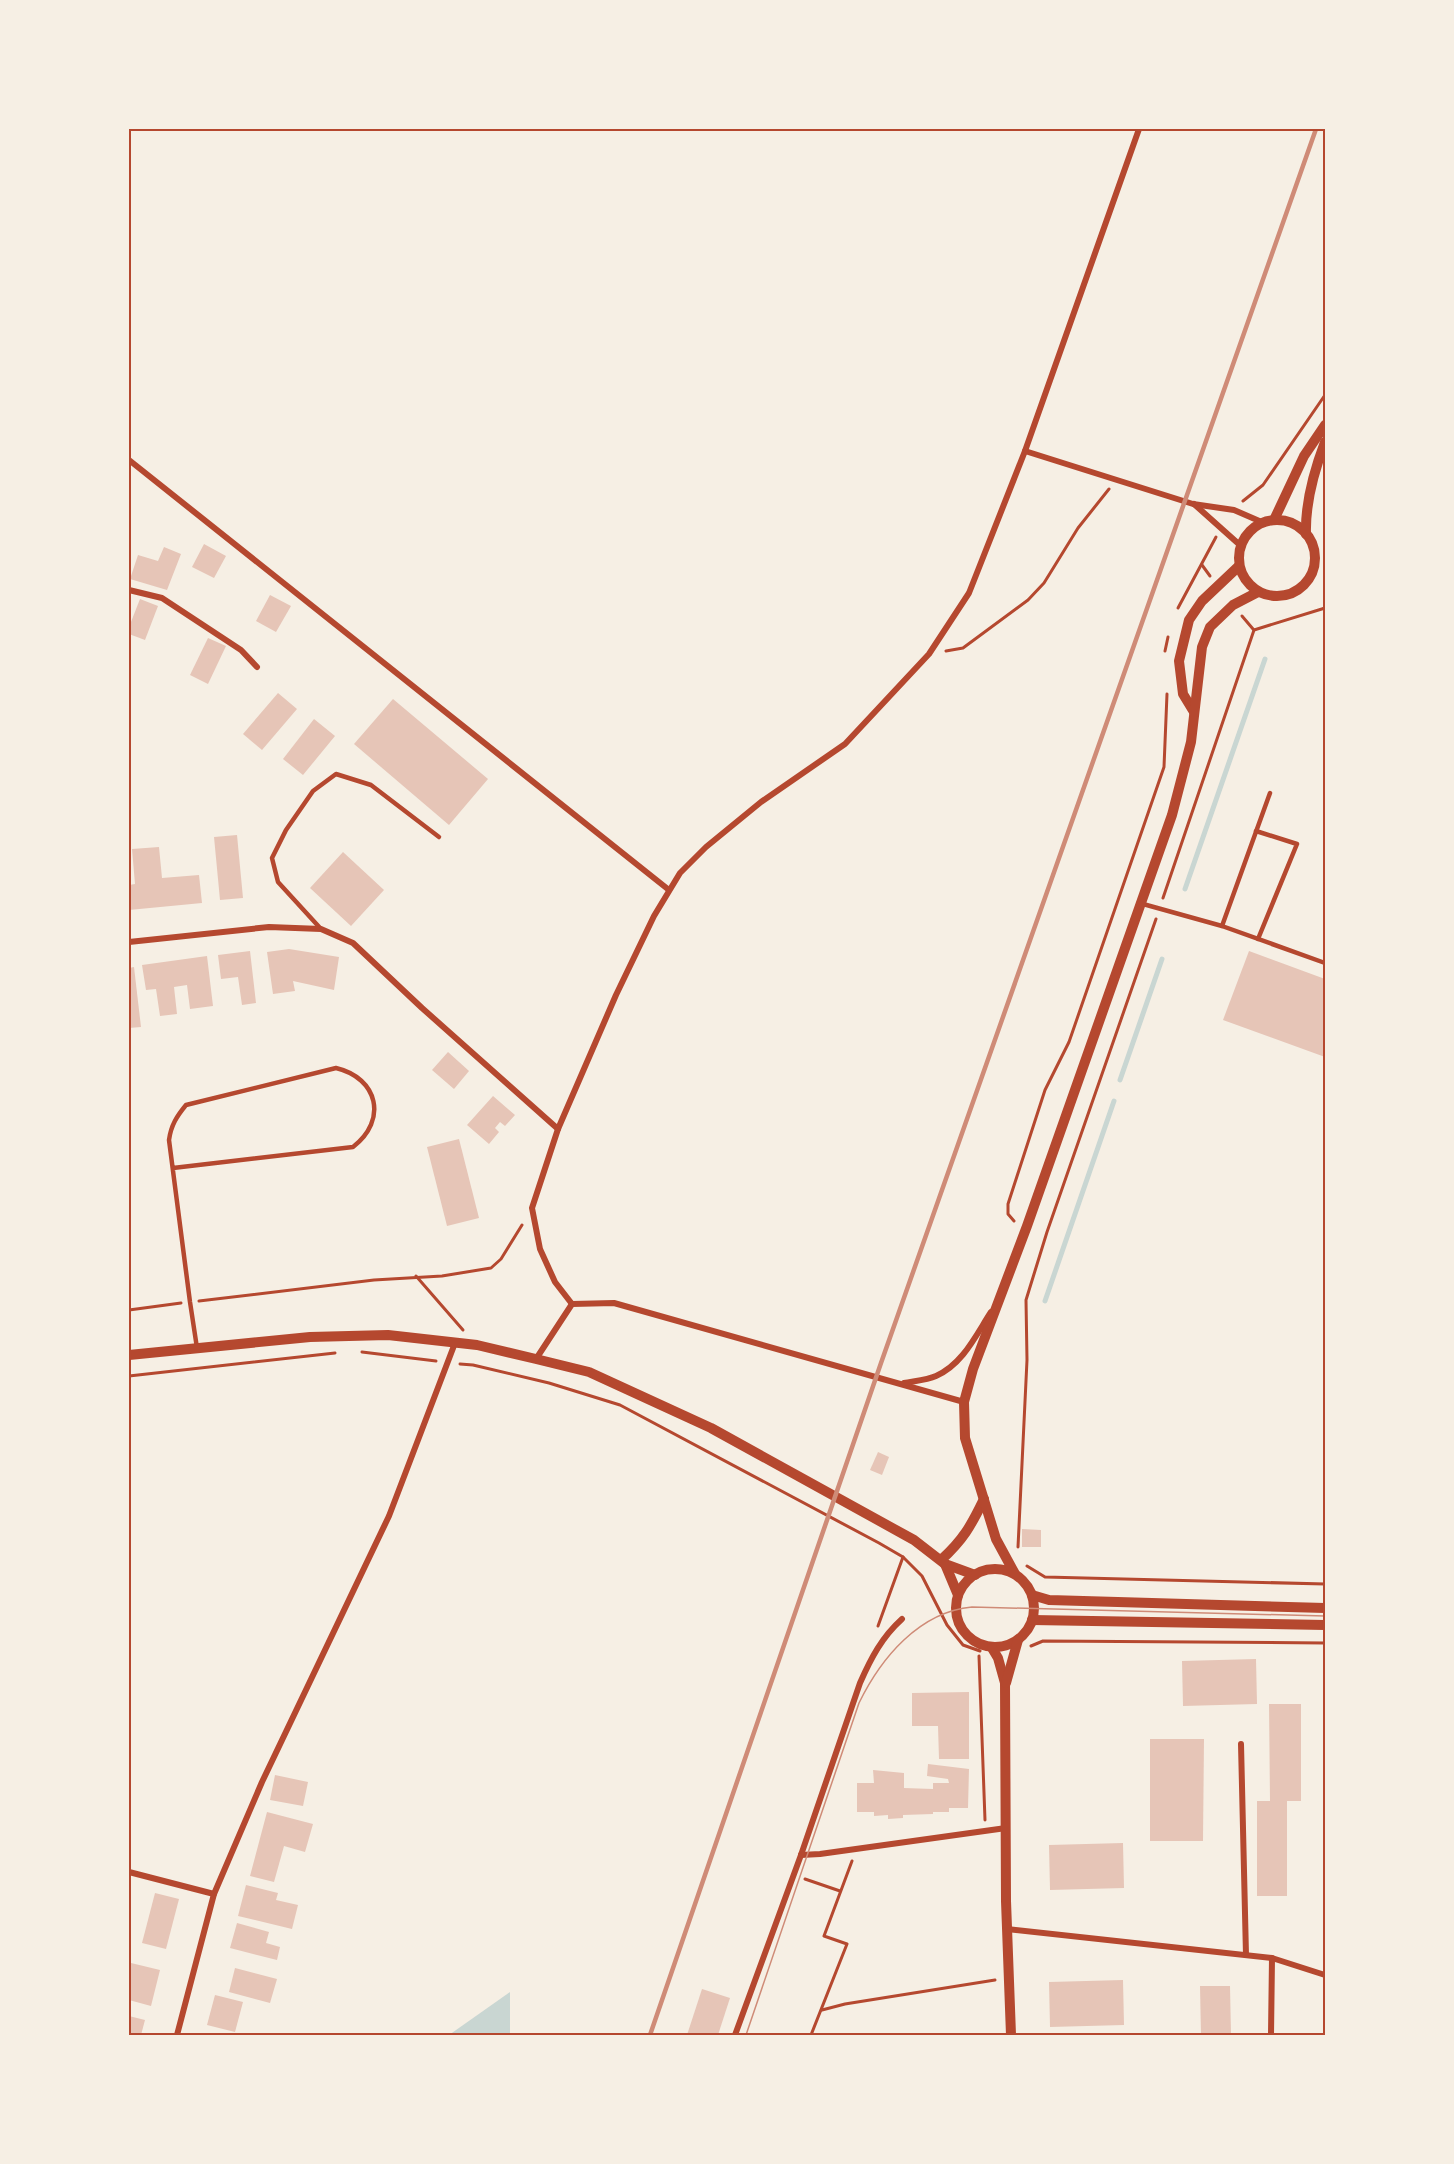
<svg xmlns="http://www.w3.org/2000/svg" width="1454" height="2164" viewBox="0 0 1454 2164" font-family="Ubuntu,sans-serif">
<style>
.water{fill:#c9d6d2}
.lines{fill:none;stroke-linecap:round;stroke-linejoin:round}
.stream{stroke:#c9d6d2;stroke-width:5}
.building{fill:#e6c5b7}
.path{stroke:#b5482f;stroke-width:3}
.service{stroke:#b5482f;stroke-width:4.5}
.minor{stroke:#b5482f;stroke-width:6}
.tertiary{stroke:#b5482f;stroke-width:10}
.tram{stroke:#cf8b77;stroke-width:1.5}
.rail{stroke:#cf8b77;stroke-width:4.5}
.neatline{fill:none;stroke:#b5482f;stroke-width:2}
</style>
<rect width="100%" height="100%" fill="#f6efe4"/>
<path class="water" d="M 510,1992 L 510,2035 L 449,2035 Z"/>
<g class="lines">
<g class="stream">
<path d="M 1185,889 L 1265,659"/>
<path d="M 1120,1080 L 1162,959"/>
<path d="M 1045,1301 L 1114,1101"/>
</g>
</g>
<g class="building">
<path d="M 204,544 L 226,556 L 214,578 L 192,567 Z"/>
<path d="M 164,547 L 181,554 L 167,590 L 130,579 L 138,555 L 158,561 Z"/>
<path d="M 270,595 L 291,606 L 276,632 L 256,621 Z"/>
<path d="M 140,599 L 158,606 L 145,640 L 129,634 L 129,627 Z"/>
<path d="M 208,638 L 226,646 L 208,684 L 190,675 Z"/>
<path d="M 278,693 L 297,709 L 262,750 L 243,734 Z"/>
<path d="M 393,699 L 488,779 L 449,825 L 354,744 Z"/>
<path d="M 314,719 L 335,736 L 303,775 L 283,759 Z"/>
<path d="M 237,835 L 243,898 L 220,900 L 214,837 Z"/>
<path d="M 159,847 L 162,878 L 199,875 L 202,903 L 129,910 L 129,885 L 135,884 L 132,849 Z"/>
<path d="M 343,852 L 384,890 L 351,926 L 310,888 Z"/>
<path d="M 289,949 L 339,957 L 334,990 L 293,981 L 295,991 L 273,994 L 267,952 Z"/>
<path d="M 250,951 L 256,1003 L 242,1005 L 238,977 L 221,979 L 218,955 Z"/>
<path d="M 1249,951 L 1325,979 L 1325,1057 L 1223,1020 Z"/>
<path d="M 207,956 L 213,1006 L 190,1009 L 187,985 L 174,987 L 177,1014 L 160,1016 L 156,989 L 146,990 L 142,965 Z"/>
<path d="M 134,967 L 141,1027 L 129,1028 L 129,968 Z"/>
<path d="M 448,1052 L 469,1071 L 454,1089 L 432,1070 Z"/>
<path d="M 493,1096 L 515,1115 L 505,1126 L 500,1122 L 495,1128 L 499,1132 L 489,1144 L 467,1125 Z"/>
<path d="M 459,1139 L 479,1218 L 447,1226 L 427,1147 Z"/>
<path d="M 878,1452 L 889,1457 L 882,1475 L 870,1470 Z"/>
<path d="M 1022,1529 L 1041,1530 L 1041,1547 L 1022,1547 Z"/>
<path d="M 1256,1659 L 1257,1704 L 1183,1706 L 1182,1661 Z"/>
<path d="M 969,1692 L 969,1759 L 939,1759 L 938,1726 L 912,1726 L 912,1693 Z"/>
<path d="M 1269,1704 L 1301,1704 L 1301,1801 L 1287,1801 L 1287,1896 L 1257,1896 L 1257,1801 L 1270,1801 Z"/>
<path d="M 1150,1739 L 1204,1739 L 1203,1841 L 1150,1841 Z"/>
<path d="M 928,1764 L 969,1769 L 968,1808 L 949,1808 L 949,1812 L 933,1812 L 933,1814 L 903,1815 L 903,1818 L 888,1819 L 888,1815 L 874,1816 L 874,1812 L 857,1812 L 857,1783 L 874,1783 L 873,1770 L 904,1773 L 904,1788 L 933,1789 L 933,1783 L 949,1783 L 948,1779 L 927,1776 Z"/>
<path d="M 275,1775 L 308,1782 L 303,1806 L 270,1800 Z"/>
<path d="M 267,1812 L 313,1824 L 305,1852 L 284,1846 L 274,1882 L 250,1876 Z"/>
<path d="M 1123,1843 L 1124,1888 L 1050,1890 L 1049,1845 Z"/>
<path d="M 246,1885 L 278,1893 L 276,1900 L 298,1905 L 292,1929 L 238,1916 Z"/>
<path d="M 155,1893 L 179,1899 L 166,1949 L 142,1943 Z"/>
<path d="M 237,1923 L 269,1932 L 266,1943 L 280,1947 L 277,1960 L 230,1948 Z"/>
<path d="M 131,1963 L 160,1970 L 151,2006 L 129,2000 L 129,1970 Z"/>
<path d="M 235,1968 L 277,1979 L 270,2003 L 229,1992 Z"/>
<path d="M 1123,1980 L 1124,2025 L 1050,2027 L 1049,1982 Z"/>
<path d="M 1200,1986 L 1230,1986 L 1231,2035 L 1201,2035 Z"/>
<path d="M 702,1989 L 730,1998 L 718,2035 L 687,2035 Z"/>
<path d="M 215,1995 L 243,2002 L 235,2032 L 207,2025 Z"/>
<path d="M 129,2016 L 145,2020 L 141,2035 L 129,2035 Z"/>
</g>
<g class="lines">
<g class="path">
<path d="M 1243,501 L 1263,485 L 1325,395"/>
<path d="M 1202,565 L 1210,576"/>
<path d="M 1178,608 L 1216,537"/>
<path d="M 1242,616 L 1253,629"/>
<path d="M 1254,630 L 1325,608"/>
<path d="M 946,651 L 963,648 L 1028,600 L 1044,583 L 1078,528 L 1109,489"/>
<path d="M 1165,651 L 1168,637"/>
<path d="M 1163,898 L 1254,630"/>
<path d="M 1014,1221 L 1008,1214 L 1008,1204 L 1045,1090 L 1069,1042 L 1164,767 L 1167,694"/>
<path d="M 416,1276 L 463,1330"/>
<path d="M 199,1301 L 374,1280 L 442,1276 L 491,1268 L 501,1259 L 522,1225"/>
<path d="M 129,1310 L 181,1303"/>
<path d="M 362,1352 L 436,1361"/>
<path d="M 460,1364 L 473,1365 L 549,1383 L 620,1405 L 879,1543 L 903,1557 L 922,1576 L 947,1625 L 963,1645 L 980,1651"/>
<path d="M 129,1376 L 335,1353"/>
<path d="M 1018,1547 L 1027,1360 L 1026,1300 L 1047,1232 L 1156,919"/>
<path d="M 1027,1566 L 1045,1577 L 1325,1584"/>
<path d="M 878,1626 L 903,1557"/>
<path d="M 1031,1646 L 1043,1641 L 1325,1643"/>
<path d="M 979,1656 L 985,1820"/>
<path d="M 805,1879 L 840,1891"/>
<path d="M 822,2010 L 845,2004 L 995,1980"/>
<path d="M 811,2035 L 847,1944 L 824,1936 L 852,1861"/>
</g>
<g class="service">
<path d="M 1256,831 L 1297,844 L 1258,939"/>
<path d="M 1143,904 L 1222,926 L 1325,963"/>
<path d="M 1222,926 L 1270,793"/>
<path d="M 321,929 L 278,882 L 272,858 L 286,830 L 313,791 L 336,774 L 371,785 L 439,837"/>
<path d="M 173,1168 L 353,1147 C 388,1120 378,1078 336,1068 L 186,1105 C 177,1116 171,1125 169,1140 L 190,1302 L 197,1348"/>
</g>
<g class="minor">
<path d="M 1025,451 L 1193,504 L 1234,510 L 1264,523"/>
<path d="M 129,460 L 669,890"/>
<path d="M 1194,504 L 1241,546"/>
<path d="M 129,590 L 162,598 L 241,650 L 257,667"/>
<path d="M 129,942 L 269,927 L 321,929 L 353,943 L 422,1008 L 558,1129"/>
<path d="M 572,1304 L 555,1282 L 540,1249 L 532,1208 L 558,1129 L 616,995 L 654,916 L 680,873 L 706,847 L 761,802 L 845,744 L 929,654 L 969,593 L 1025,451 L 1139,129"/>
<path d="M 572,1304 L 614,1303 L 964,1402"/>
<path d="M 536,1359 L 572,1304"/>
<path d="M 904,1383 C 914,1381 927,1380 936,1376 C 963,1364 976,1335 991,1312"/>
<path d="M 1241,1744 L 1246,1955"/>
<path d="M 801,1855 L 820,1854 L 1006,1828"/>
<path d="M 129,1872 L 214,1894"/>
<path d="M 1007,1929 L 1272,1958 L 1325,1975"/>
<path d="M 177,2035 L 214,1894 L 262,1782 L 389,1516 L 455,1343"/>
<path d="M 735,2035 L 801,1855 L 860,1683 C 871,1658 882,1637 902,1619"/>
<path d="M 1271,2035 L 1272,1958"/>
</g>
<g class="tertiary">
<path d="M 1274,520 L 1304,456 L 1325,425"/>
<circle cx="1277" cy="558" r="38"/>
<path d="M 1306,534 C 1305,502 1314,471 1325,442"/>
<path d="M 1194,712 L 1183,694 L 1179,661 L 1189,620 L 1202,601 L 1239,566"/>
<path d="M 129,1355 L 310,1337 L 388,1335 L 477,1345 L 536,1359 L 589,1372 L 711,1428 L 914,1540 L 945,1564 L 975,1575"/>
<path d="M 941,1560 C 963,1540 971,1526 984,1499"/>
<path d="M 945,1564 L 958,1595"/>
<circle cx="995" cy="1608" r="39"/>
<path d="M 1015,1574 L 996,1539 L 965,1438 L 964,1402 L 973,1369 L 1027,1226 L 1172,815 L 1191,742 L 1202,647 L 1210,627 L 1233,605 L 1258,592"/>
<path d="M 1032,1595 L 1049,1600 L 1325,1608"/>
<path d="M 1032,1620 L 1325,1625"/>
<path d="M 992,1648 L 998,1658 L 1005,1683 L 1006,1901 L 1011,2035"/>
<path d="M 1006,1683 L 1018,1640"/>
</g>
<path class="tram" d="M 746,2035 L 859,1703 C 881,1658 919,1612 972,1607 L 1325,1616"/>
<path class="rail" d="M 650,2035 L 881,1363 L 1316,129"/>
</g>
<rect width="1454" height="2164" fill="none" stroke="#f6efe4" stroke-width="261"/>
<rect x="130" y="130" width="1194" height="1904" class="neatline"/>
</svg>
